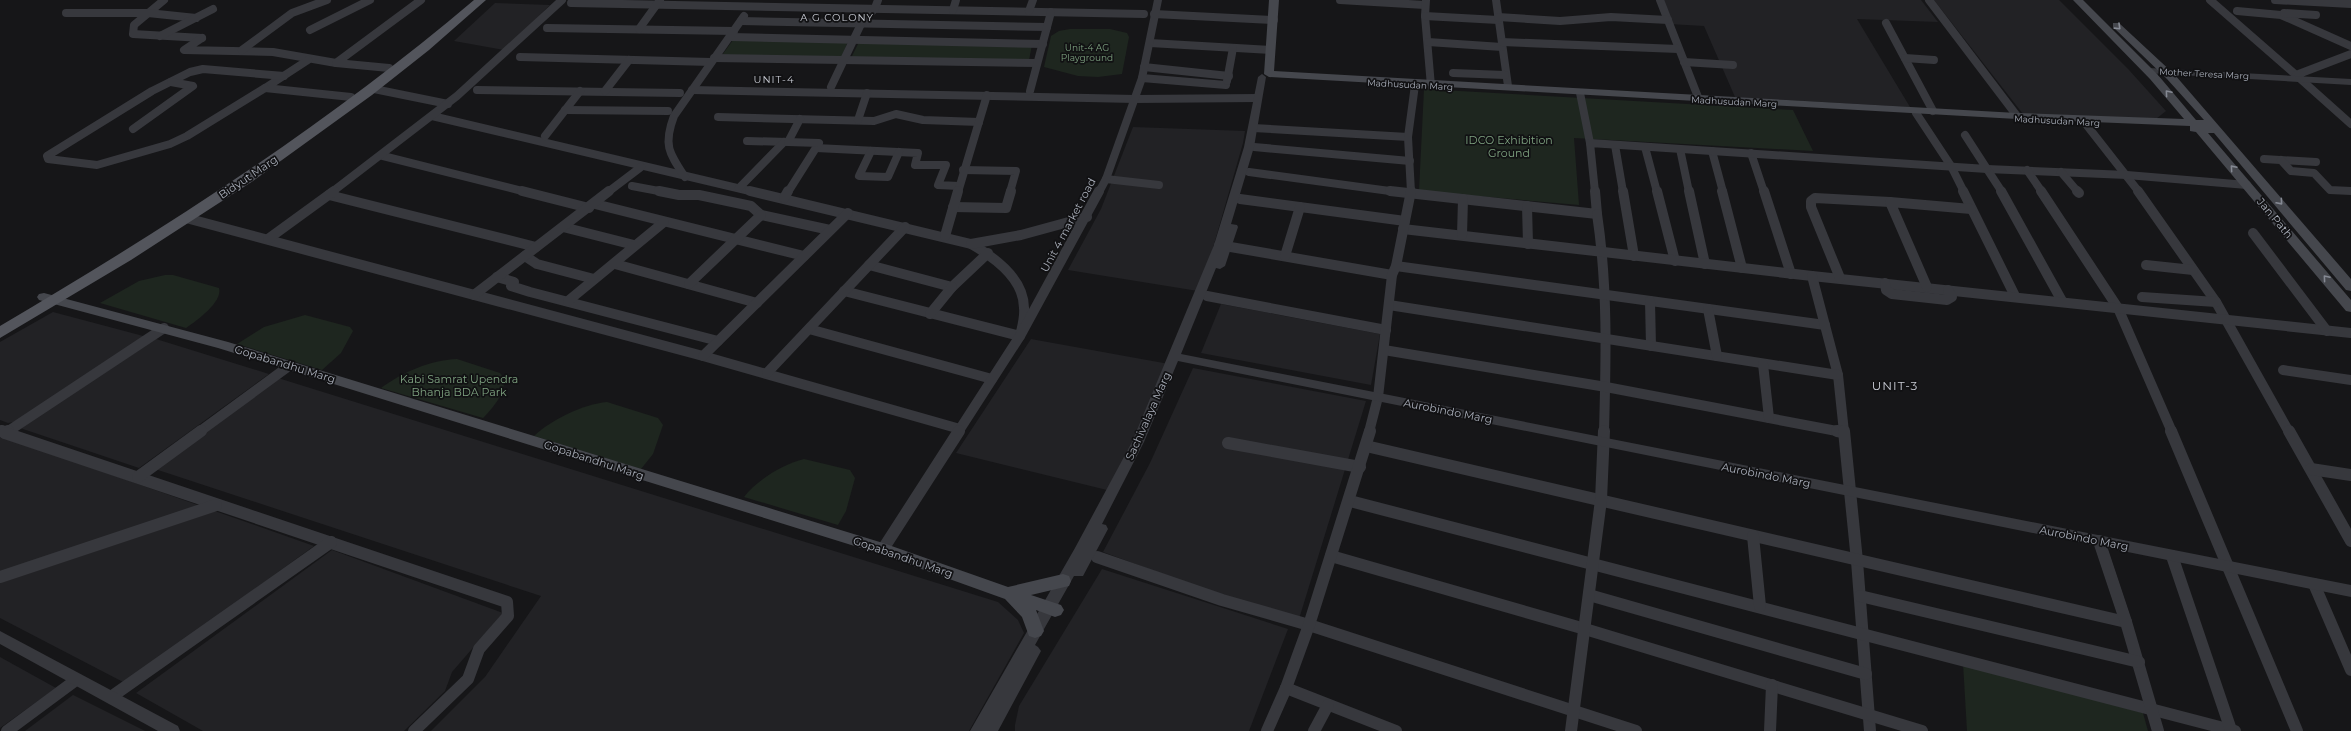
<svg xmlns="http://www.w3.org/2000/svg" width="2351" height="731" viewBox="0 0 2351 731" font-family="Montserrat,sans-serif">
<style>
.built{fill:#222225}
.green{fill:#1e261f}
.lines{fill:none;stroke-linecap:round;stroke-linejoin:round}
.minor-far2{stroke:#37383d;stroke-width:8}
.minor-far1{stroke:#37383d;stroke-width:10}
.minor{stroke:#37383d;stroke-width:12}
.tertiary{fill:#37383d;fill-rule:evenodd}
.secondary{fill:#45474d;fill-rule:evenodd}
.primary{fill:#53555c;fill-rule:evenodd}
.oneway{stroke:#858993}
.labels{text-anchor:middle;stroke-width:3.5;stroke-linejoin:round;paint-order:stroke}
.far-park-label{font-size:9px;fill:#7fa381;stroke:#111113}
.far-street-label{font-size:9px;fill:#a8adb8;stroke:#111113}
.far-neighbourhood-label{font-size:10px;letter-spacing:1px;fill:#c9ccd4;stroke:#111113}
.park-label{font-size:11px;fill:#7fa381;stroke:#111113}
.street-label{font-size:11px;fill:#a8adb8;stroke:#111113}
.neighbourhood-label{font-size:12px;letter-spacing:1px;fill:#c9ccd4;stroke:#111113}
</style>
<rect width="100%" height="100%" fill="#161618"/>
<g class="built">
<path d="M 1659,0 L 1921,0 L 1938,22 L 1857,19 L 1910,107 L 1735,97 L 1704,26 L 1669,24 Z"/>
<path d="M 1934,0 L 2059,0 L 2129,70 L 2166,111 L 2156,119 L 2023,114 Z"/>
<path d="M 495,3 L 550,5 L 504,50 L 454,41 Z"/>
<path d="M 1133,127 L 1245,131 L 1243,143 L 1207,269 L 1198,291 L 1068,270 L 1101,209 Z"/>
<path d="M 1221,304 L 1380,334 L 1371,385 L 1201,353 Z"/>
<path d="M 53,312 L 147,337 L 19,421 L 8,423 L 0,420 L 0,342 Z"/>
<path d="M 156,339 L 269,374 L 139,468 L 20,428 Z"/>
<path d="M 1031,339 L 1169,364 L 1139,432 L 1107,490 L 956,453 Z"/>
<path d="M 1193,368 L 1366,401 L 1299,619 L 1233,600 L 1103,552 L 1150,463 Z"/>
<path d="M 278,378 L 998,602 L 1018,620 L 1024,633 L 969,731 L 431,731 L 485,677 L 541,596 L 155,469 Z"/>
<path d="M 0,437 L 107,473 L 314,546 L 125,683 L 0,618 Z"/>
<path d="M 332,550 L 503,613 L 452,672 L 445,691 L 404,731 L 203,731 L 136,693 Z"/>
<path d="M 1102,569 L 1288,629 L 1249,731 L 1015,731 L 1015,725 L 1019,706 Z"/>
<path d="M 0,657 L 56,688 L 0,728 Z"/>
<path d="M 73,695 L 145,731 L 25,731 Z"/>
</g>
<g class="green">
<path d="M 1070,29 L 1110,29 L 1127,33 L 1129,37 L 1122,74 L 1098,77 L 1078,76 L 1044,67 L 1051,36 L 1059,31 Z"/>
<path d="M 733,40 L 848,41 L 841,59 L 720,58 Z"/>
<path d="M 859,42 L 1032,45 L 1029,60 L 851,58 Z"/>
<path d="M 1424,89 L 1793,110 L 1813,151 L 1574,138 L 1579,205 L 1419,191 Z"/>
<path d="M 165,275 L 173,275 L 219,288 C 223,302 196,321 186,328 L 100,303 L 139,281 Z"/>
<path d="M 305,315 L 350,327 L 353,331 L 341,353 L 322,370 L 237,344 L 264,327 Z"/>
<path d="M 457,359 L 500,373 C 512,386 493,408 483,418 L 381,388 C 403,372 430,360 457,359 Z"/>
<path d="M 607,402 L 658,418 L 663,425 L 653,454 L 641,469 L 534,436 C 551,420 583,404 607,402 Z"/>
<path d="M 804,459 L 850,470 L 855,478 L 846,511 L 838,525 L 744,497 C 757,480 783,464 804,459 Z"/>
<path d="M 1963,663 L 2143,713 L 2148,731 L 1967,731 Z"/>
</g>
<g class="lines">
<g class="minor-far2">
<path d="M 164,0 L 134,25 L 133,34 L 202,38"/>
<path d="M 1340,0 L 1425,5"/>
<path d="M 1426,0 L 1425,16 L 1431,86"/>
<path d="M 1496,0 L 1508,86"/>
<path d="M 1660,0 L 1698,97"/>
<path d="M 1929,0 L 2017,116"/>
<path d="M 2210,0 L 2296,75"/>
<path d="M 2275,0 L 2351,4"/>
<path d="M 571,3 L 1144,14"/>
<path d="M 953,10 L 956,0"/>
<path d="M 1029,11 L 1033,0"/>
<path d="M 2237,11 L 2281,15 L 2351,46"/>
<path d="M 66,13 L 148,13 L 196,18"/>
<path d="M 2284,13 L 2316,15"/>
<path d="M 1154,14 L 1274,20"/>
<path d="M 1425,16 L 1498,20"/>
<path d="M 1498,17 L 1560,21 L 1611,17 L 1668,20"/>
<path d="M 741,21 L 1047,27"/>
<path d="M 1886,23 L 1933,111"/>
<path d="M 547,28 L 734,31"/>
<path d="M 639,29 L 660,0"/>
<path d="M 310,30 L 370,0"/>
<path d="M 160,36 L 213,9"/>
<path d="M 731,37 L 1043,44"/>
<path d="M 202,38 L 184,50 L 273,52 L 336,63"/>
<path d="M 1428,42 L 1502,47"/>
<path d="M 1502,42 L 1678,49"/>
<path d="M 1150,43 L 1271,50"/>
<path d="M 242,50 L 292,13 L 327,0"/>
<path d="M 2351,54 L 2296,75 L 2351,124"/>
<path d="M 520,57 L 711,62"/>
<path d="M 714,58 L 1036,63"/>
<path d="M 1905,58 L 1934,60"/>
<path d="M 308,60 L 265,88 L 351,97"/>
<path d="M 1684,62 L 1733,65"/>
<path d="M 1144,67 L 1229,76"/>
<path d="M 389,68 L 336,63 L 421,0"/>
<path d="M 1453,73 L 1505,75"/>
<path d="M 1142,78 L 1226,85"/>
<path d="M 1227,81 L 1233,48"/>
<path d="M 831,87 L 861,24 L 875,8 L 878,0"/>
<path d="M 265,88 L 187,136 L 170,144 L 97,165 L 48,159 L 47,156 L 152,91 L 190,72 L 203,69 L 284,76"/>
<path d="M 374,89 L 448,104"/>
<path d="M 477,90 L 680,93"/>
<path d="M 692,90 L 1135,99 L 1258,98"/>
<path d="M 605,91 L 629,60"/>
<path d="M 1030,91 L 1051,12"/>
<path d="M 1580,93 L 1590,143"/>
<path d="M 565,110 L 668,111"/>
<path d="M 1916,113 L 1951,166 L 1964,192"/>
<path d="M 432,116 L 754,192"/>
<path d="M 718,117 L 874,121 L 896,114 L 923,120 L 979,122"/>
<path d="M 858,120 L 867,93"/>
<path d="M 2085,123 L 2139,192"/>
<path d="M 1253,128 L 1408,137"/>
<path d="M 133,129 L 193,86 L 171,82"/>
<path d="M 545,136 L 580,91"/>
<path d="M 747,141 L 788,142"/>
<path d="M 1615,145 L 1623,192"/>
<path d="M 1254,147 L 1410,161"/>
<path d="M 1645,147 L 1657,192"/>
<path d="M 816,148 L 918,153 L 915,165 L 946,165 L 938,185 L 959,186"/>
<path d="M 1680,149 L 1689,192"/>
<path d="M 871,151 L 859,176 L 888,177 L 899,152"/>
<path d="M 1712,151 L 1723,192"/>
<path d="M 1751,153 L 1764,192"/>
<path d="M 383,156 L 526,192"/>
<path d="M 2264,159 L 2316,162"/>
<path d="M 2281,160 L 2291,171 L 2314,173 L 2330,190 L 2351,191"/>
<path d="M 1987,169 L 2127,175 L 2247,185"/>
<path d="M 1987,169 L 2002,192"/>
<path d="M 963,170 L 1016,171 L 1010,192"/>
<path d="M 2027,170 L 2042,192"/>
<path d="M 1249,172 L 1397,192"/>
<path d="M 2061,172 L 2078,192"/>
<path d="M 685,177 C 669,153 663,145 674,116 L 744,16"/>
<path d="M 1106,179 L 1159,185"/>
<path d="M 632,186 L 664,192"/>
<path d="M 739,188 L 784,142"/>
<path d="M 332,192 L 457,96 L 562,0"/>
<path d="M 608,192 L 641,167"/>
<path d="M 788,192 L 819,143 L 788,142 L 800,119"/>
<path d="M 958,192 L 987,95"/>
<path d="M 1099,192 L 1106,179 L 1142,78 L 1158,0"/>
<path d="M 1411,192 L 1408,137 L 1415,85"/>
<path d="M 1595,192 L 1590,143 L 1987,169 L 1965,135"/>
</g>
<g class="minor-far1">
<path d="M 522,191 L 589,208"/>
<path d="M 659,191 L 679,195 L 699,195 L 751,206 L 761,215 L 830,230"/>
<path d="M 750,191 L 971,244 C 994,257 1024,279 1024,308 C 1025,318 1022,327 1020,336 L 844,291"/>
<path d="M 1390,191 L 1597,214 L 1595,191"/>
<path d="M 1623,191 L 1634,256"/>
<path d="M 1657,191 L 1675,261"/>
<path d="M 1689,191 L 1705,264"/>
<path d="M 1722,191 L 1742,268"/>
<path d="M 1764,191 L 1791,274"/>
<path d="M 1963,191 L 2015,296"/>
<path d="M 2001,191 L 2062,301"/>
<path d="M 2041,191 L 2118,308 L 2172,432"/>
<path d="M 2077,191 L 2079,193"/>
<path d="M 2138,191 L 2216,302 L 2289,432"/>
<path d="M 329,195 L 536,247"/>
<path d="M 784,198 L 788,191"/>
<path d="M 1240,199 L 1405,221"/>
<path d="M 595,204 L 804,256"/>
<path d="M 1527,206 L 1528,244"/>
<path d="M 953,207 L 1006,208 L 1011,191"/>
<path d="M 1597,214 C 1608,287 1606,359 1604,432"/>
<path d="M 186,218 L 703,356 L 960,429 L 958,432"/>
<path d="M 563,227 L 634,245"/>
<path d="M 1403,229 L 1812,276 L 2351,333"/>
<path d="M 2253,233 L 2327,331"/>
<path d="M 1462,235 L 1463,199"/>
<path d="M 945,236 L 958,191"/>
<path d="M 268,239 L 334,191"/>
<path d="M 971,244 L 1021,235 L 1087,217"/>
<path d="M 1219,245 L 1392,275"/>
<path d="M 525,256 L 537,264 L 594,279"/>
<path d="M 1285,256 L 1300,207"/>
<path d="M 615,264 L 757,303"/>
<path d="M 869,265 L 952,287 L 988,253"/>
<path d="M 2146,265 L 2193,270"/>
<path d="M 1396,266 L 1825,325"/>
<path d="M 1812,276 L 1838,375 L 1844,432"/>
<path d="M 497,277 L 514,282 L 511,286 L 530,292 L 718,341"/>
<path d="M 1840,278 L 1811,207 L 1811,201 L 1815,198 L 1890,202"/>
<path d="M 1885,283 L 1886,290 L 1892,294 L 1947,300 L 1952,297 L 1948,290"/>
<path d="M 689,284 L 761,215"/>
<path d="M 1927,287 L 1890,202 L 1971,209"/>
<path d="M 474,295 L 609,191"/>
<path d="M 1207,296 L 1386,330"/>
<path d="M 2142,297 L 2216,302"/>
<path d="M 568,301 L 664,222"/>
<path d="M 1650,301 L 1651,346"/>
<path d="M 1389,305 L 1838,375"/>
<path d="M 1708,309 L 1717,356"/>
<path d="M 930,314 L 952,287"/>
<path d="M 809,329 L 992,379"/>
<path d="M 1384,350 L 1606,387 L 1842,432"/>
<path d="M 703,356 L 848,213"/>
<path d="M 1763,364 L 1769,418"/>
<path d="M 2283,370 L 2351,380"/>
<path d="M 767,373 L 905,227"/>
<path d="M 960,429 L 1020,336 L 1099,191"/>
<path d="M 7,432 L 164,328"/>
<path d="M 199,432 L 289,366"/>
<path d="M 1369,432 L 1378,397 L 1392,275 L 1396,266 L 1411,191"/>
</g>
<g class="minor">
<path d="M 2,431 L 5,433 L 8,431"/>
<path d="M 1837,431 L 1843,432"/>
<path d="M 1844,431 L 1857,561 L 1870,731"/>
<path d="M 2171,431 L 2297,731"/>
<path d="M 2289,431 L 2351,541"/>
<path d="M 5,433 L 507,602 L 508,616 L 479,649 L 468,679 L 414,731"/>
<path d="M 1228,443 L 1360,467"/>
<path d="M 1366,446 L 2126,622"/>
<path d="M 2311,469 L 2351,475"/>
<path d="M 138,477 L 201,431"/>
<path d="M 1350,501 L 2235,731"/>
<path d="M 1753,536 L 1760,606"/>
<path d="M 2099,541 L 2126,622 L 2158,731"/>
<path d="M 883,549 L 959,431"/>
<path d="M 1331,556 L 1585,629 L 1922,731"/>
<path d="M 2172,556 L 2231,730"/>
<path d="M 1097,557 L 1222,600 L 1309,625 L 1636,731"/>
<path d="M 0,577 L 216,505"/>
<path d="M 2314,584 L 2351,670"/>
<path d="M 1589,595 L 1866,674"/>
<path d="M 1860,596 L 2139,662"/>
<path d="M 1286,688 L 1396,731"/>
<path d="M 111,697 L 331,542"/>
<path d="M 7,731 L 76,680"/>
<path d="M 1267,731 L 1286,688 L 1309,625 L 1370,431"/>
<path d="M 1314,731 L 1328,705"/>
<path d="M 1571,731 L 1601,500 L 1604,431"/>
<path d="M 1770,731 L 1772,685"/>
</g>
<g class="tertiary">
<path d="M 2149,68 L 2351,79 L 2351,85 L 2146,73 L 2145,71 Z"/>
<path d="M 1262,74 L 1266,77 L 1254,147 L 1231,224 L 1237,225 L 1238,227 L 1225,266 L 1220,269 L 1216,268 L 1181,354 L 2351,585 L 2351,597 L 1178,361 L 1144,442 L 1102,524 L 1106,525 L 1108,529 L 1083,576 L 1074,576 L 1035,645 L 1038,647 L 1041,651 L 998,731 L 970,731 L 1075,548 L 1132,442 L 1214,245 L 1244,147 L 1258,77 Z"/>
<path d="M 0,631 L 178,726 L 180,731 L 158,731 L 0,644 Z"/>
</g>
<g class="secondary">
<path d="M 1269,0 L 1279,0 L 1274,71 L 2017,113 L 2184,119 L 2150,79 L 2073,0 L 2083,0 L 2158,75 L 2196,120 L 2204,120 L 2167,79 L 2113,27 L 2113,23 L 2119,23 L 2175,75 L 2351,279 L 2351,291 L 2346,290 L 2214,133 L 2208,133 L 2351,300 L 2351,312 L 2346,311 L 2196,132 L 2190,131 L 2190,126 L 2017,119 L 1269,77 L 1264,74 Z"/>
<path d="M 44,293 L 228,342 L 883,543 L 1008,587 L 1063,574 L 1069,576 L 1071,581 L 1069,586 L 1031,595 L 1061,605 L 1064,610 L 1061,615 L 1055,617 L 1036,610 L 1044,631 L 1041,636 L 1035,638 L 1029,636 L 1022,617 L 1005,599 L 877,553 L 218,348 L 39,300 L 37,297 L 39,294 Z"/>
</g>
<path class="primary" d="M 474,0 L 486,0 L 429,50 L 372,95 L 253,181 L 131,260 L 0,338 L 0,326 C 166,228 327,125 474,0 Z"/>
</g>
<defs><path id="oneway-chevron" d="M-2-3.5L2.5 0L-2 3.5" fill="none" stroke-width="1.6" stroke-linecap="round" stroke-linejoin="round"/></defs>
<g class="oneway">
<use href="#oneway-chevron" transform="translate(2118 27) rotate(44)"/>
<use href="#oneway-chevron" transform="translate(2168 93) rotate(-130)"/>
<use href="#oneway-chevron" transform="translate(2233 168) rotate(-131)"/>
<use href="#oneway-chevron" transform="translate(2280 202) rotate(49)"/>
<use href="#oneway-chevron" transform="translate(2326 278) rotate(-130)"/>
</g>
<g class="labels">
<g class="far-park-label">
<text x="1087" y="51">Unit-4 AG<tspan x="1087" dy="10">Playground</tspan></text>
</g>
<g class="far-street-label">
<text transform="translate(2204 74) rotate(3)" y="3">Mother Teresa Marg</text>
<text transform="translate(1410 85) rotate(3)" y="3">Madhusudan Marg</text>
<text transform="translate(1734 102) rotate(3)" y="3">Madhusudan Marg</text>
<text transform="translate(2057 121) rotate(3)" y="3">Madhusudan Marg</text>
</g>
<g class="far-neighbourhood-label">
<text x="837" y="21">A G COLONY</text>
<text x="774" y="83">UNIT-4</text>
</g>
<g class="park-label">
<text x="1509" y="144">IDCO Exhibition<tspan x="1509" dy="13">Ground</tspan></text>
<text x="459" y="383">Kabi Samrat Upendra<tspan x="459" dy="13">Bhanja BDA Park</tspan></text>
</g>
<g class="street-label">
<text transform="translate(248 177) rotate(-34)" y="4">Bidyut Marg</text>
<text transform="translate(2275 218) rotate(50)" y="4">Jan Path</text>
<text transform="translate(1068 225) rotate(-62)" y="4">Unit 4 market road</text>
<text transform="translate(285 364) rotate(17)" y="4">Gopabandhu Marg</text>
<text transform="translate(1448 411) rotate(11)" y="4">Aurobindo Marg</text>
<text transform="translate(1148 416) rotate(-66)" y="4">Sachivalaya Marg</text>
<text transform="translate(594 460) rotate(18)" y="4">Gopabandhu Marg</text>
<text transform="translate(1766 475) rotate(11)" y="4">Aurobindo Marg</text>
<text transform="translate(2084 538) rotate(11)" y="4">Aurobindo Marg</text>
<text transform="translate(903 557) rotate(19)" y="4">Gopabandhu Marg</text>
</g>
<g class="neighbourhood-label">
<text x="1895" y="390">UNIT-3</text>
</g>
</g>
</svg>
